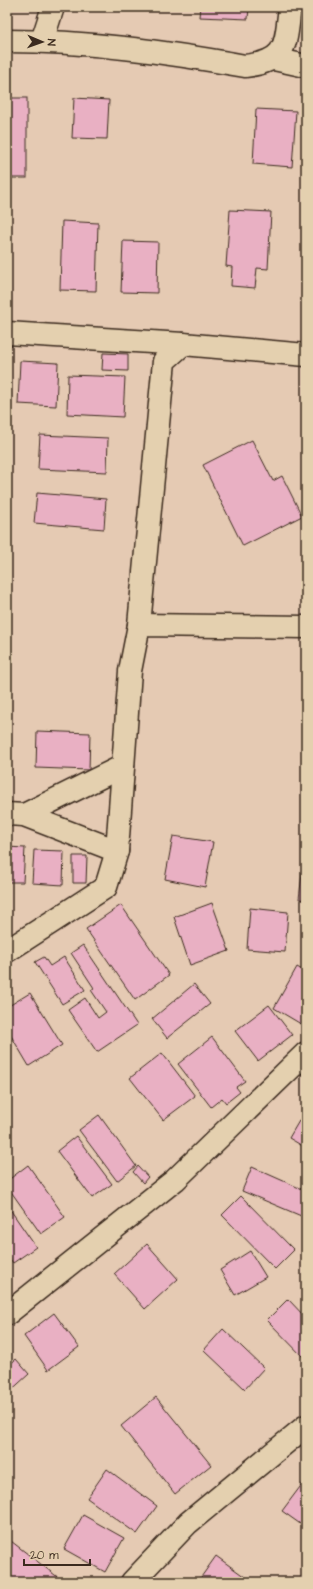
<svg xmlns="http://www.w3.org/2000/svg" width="313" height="1589" viewBox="0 0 313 1589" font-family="'Architects Daughter',sans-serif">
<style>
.building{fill:#e9b0c3;stroke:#3b2a1e}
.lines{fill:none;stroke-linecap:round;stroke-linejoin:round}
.minor-casing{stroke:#3b2a1e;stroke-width:25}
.minor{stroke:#e4d0af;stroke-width:22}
</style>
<rect width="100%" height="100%" fill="#e5cab3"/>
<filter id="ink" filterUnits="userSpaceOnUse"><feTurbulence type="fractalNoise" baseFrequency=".025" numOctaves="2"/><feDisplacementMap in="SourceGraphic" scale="8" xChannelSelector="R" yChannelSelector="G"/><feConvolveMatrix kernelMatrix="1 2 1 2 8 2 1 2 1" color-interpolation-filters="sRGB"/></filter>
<g filter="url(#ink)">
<g class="building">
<path d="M 200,7 L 249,7 L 248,19 L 199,17 Z"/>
<rect x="7" y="98" width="20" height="80"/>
<path d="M 74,98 L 109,100 L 107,139 L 72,138 Z"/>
<path d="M 256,109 L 296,111 L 292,167 L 253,164 Z"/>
<path d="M 230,210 L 271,212 L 268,269 L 257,268 L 255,288 L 231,286 L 232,267 L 226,266 Z"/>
<path d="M 62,221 L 98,223 L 96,291 L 60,290 Z"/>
<path d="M 123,241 L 158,242 L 157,293 L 121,292 Z"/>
<path d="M 306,261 L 306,319 L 304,319 Z"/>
<path d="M 103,353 L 128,354 L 128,371 L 102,370 Z"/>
<path d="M 20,361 L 58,363 L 56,406 L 18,404 Z"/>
<path d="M 68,375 L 125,377 L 123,417 L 67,414 Z"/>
<path d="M 40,435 L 108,438 L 107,472 L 38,469 Z"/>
<path d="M 252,440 L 273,481 L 282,476 L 302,516 L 243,546 L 203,465 Z"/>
<path d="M 37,493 L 106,499 L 104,529 L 34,523 Z"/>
<path d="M 37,731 L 90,733 L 89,770 L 36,768 Z"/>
<path d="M 173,836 L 213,842 L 205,887 L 165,879 Z"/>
<path d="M 7,847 L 25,848 L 23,882 L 7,882 Z"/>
<path d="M 34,850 L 64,851 L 63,885 L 32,883 Z"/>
<path d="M 73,856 L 87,856 L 86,883 L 73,883 Z"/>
<path d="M 304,857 L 306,858 L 306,900 L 299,899 Z"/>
<path d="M 212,903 L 229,951 L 190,965 L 174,917 Z"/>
<path d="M 121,905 L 169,975 L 135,1000 L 86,929 Z"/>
<path d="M 250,908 L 288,912 L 285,952 L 247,949 Z"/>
<path d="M 83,945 L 137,1025 L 97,1052 L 68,1010 L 85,998 L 98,1018 L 106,1012 L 91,990 L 94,988 L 71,953 Z"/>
<path d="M 44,957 L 50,966 L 64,957 L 85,990 L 62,1004 L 35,962 Z"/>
<path d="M 297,967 L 306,972 L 306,1027 L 274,1008 Z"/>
<path d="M 194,984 L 210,1004 L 167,1038 L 152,1019 Z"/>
<path d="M 30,993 L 62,1045 L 29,1066 L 7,1029 L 7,1007 Z"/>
<path d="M 269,1005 L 292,1035 L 258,1061 L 235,1031 Z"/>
<path d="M 212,1037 L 245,1081 L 236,1087 L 240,1092 L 226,1103 L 222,1098 L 211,1107 L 178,1064 Z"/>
<path d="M 162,1053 L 195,1096 L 163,1120 L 130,1078 Z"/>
<path d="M 306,1109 L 306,1148 L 289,1138 Z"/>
<path d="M 99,1115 L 136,1166 L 117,1181 L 79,1130 Z"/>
<path d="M 76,1136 L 112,1184 L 92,1198 L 57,1151 Z"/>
<path d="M 28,1165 L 65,1217 L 41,1234 L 7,1186 L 7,1181 Z"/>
<path d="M 138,1166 L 148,1177 L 143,1183 L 133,1172 Z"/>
<path d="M 252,1167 L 306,1191 L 306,1218 L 242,1191 Z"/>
<path d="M 241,1196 L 294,1250 L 275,1269 L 222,1215 Z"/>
<path d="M 7,1205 L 36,1247 L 13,1263 L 7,1254 Z"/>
<path d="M 147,1244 L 178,1279 L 145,1309 L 114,1274 Z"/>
<path d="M 250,1251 L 266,1277 L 235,1295 L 220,1270 Z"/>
<path d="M 288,1299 L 306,1318 L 306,1360 L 267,1320 Z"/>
<path d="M 54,1313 L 79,1347 L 48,1370 L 24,1336 Z"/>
<path d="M 223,1329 L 264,1368 L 245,1389 L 204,1350 Z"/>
<path d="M 16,1359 L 29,1374 L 7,1394 L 7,1367 Z"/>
<path d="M 156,1397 L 211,1465 L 175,1494 L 121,1426 Z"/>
<path d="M 107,1469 L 157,1506 L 137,1534 L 87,1498 Z"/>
<path d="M 306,1479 L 306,1528 L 282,1511 Z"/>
<path d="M 83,1515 L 124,1538 L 105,1572 L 64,1549 Z"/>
<path d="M 7,1538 L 64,1582 L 9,1582 L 7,1581 Z"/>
<path d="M 216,1556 L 252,1582 L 201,1582 L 199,1580 Z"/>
</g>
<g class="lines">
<defs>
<g id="minor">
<path d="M 7,41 C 87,41 166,52 245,66 C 289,61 285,44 290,7"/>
<path d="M 42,41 L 53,7"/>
<path d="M 274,59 L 306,66"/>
<path d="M 7,333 L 183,344"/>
<path d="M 139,625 L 164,361 L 183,344 L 306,355"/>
<path d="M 7,814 L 24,815 L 117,851"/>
<path d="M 24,815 L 123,766"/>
<path d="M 7,951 L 106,887 L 117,851 L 130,671 L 139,625 L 306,627"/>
<path d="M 7,1314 L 175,1180 L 306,1053"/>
<path d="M 132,1582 L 188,1523 L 306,1426"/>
</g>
</defs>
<use href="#minor" class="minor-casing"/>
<use href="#minor" class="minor"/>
</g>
</g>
<rect width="313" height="1589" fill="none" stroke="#e4d0af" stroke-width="24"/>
<rect x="12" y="12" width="289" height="1565" fill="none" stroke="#3b2a1e" stroke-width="1.5" filter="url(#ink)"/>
<g transform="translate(42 42) rotate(92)" stroke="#e4d0af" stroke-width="3" paint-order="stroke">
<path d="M0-3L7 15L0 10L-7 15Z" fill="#3b2a1e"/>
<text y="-6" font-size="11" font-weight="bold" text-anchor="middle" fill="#3b2a1e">N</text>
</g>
<path d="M24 1559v6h66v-6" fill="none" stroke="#3b2a1e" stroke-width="2"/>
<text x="30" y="1559" font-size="12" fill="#3b2a1e" stroke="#e4d0af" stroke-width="3" paint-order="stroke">20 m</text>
</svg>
